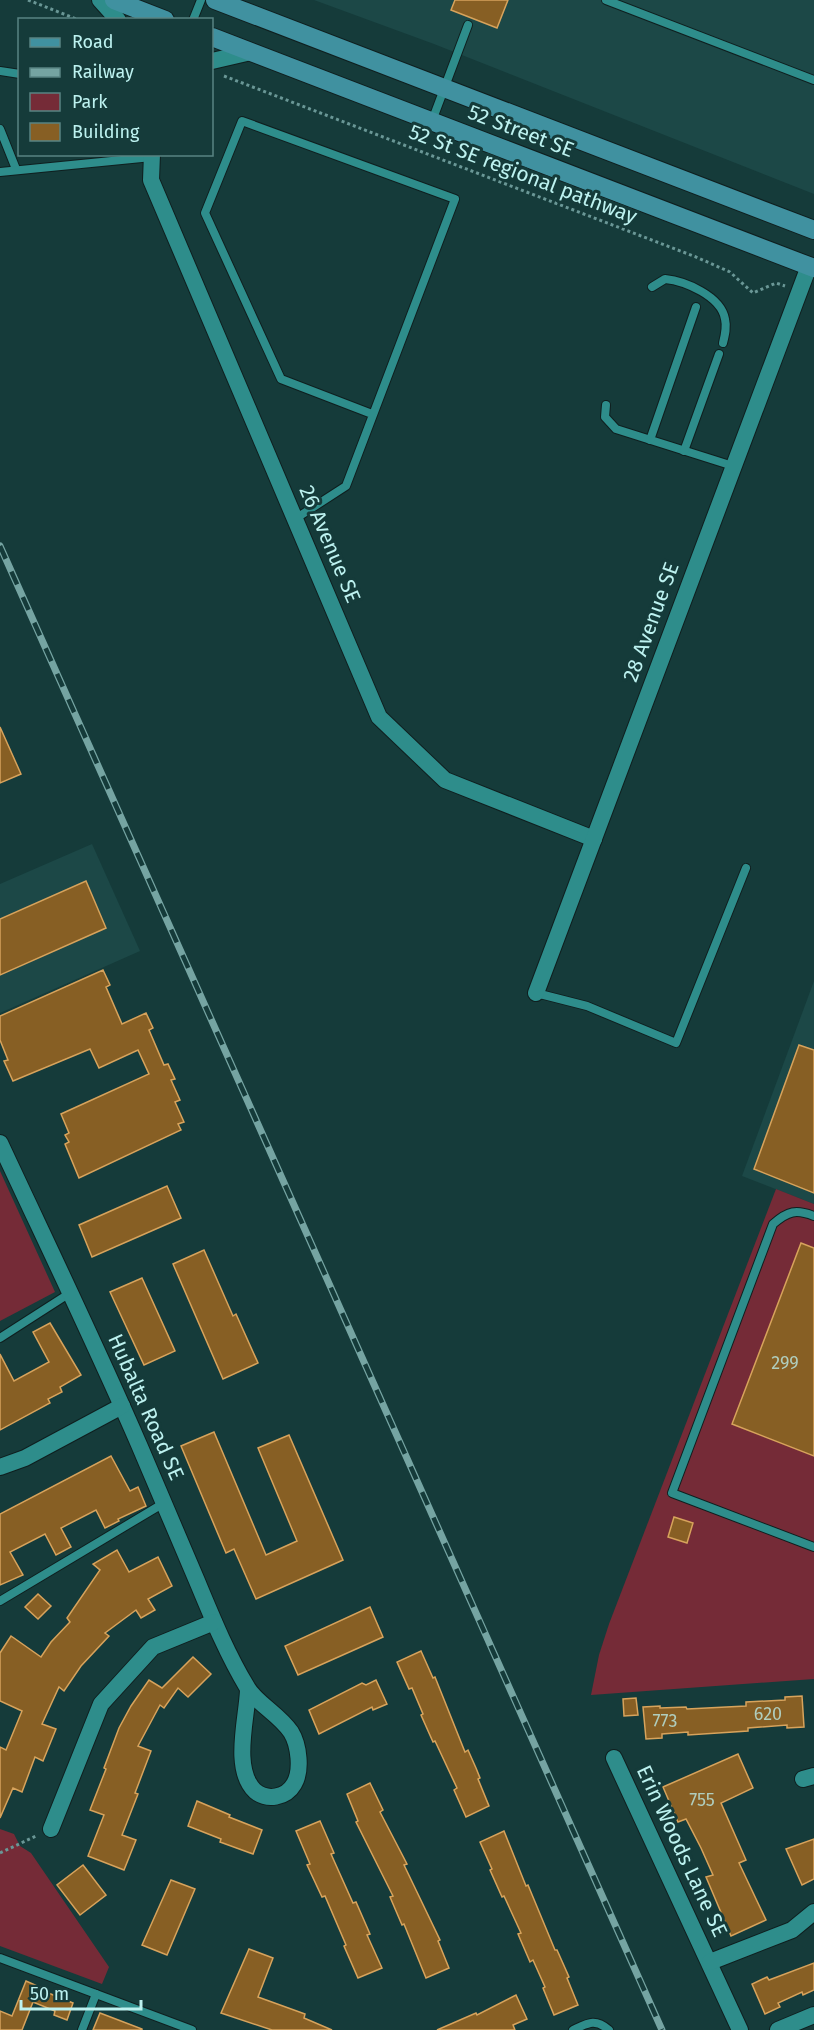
<svg xmlns="http://www.w3.org/2000/svg" width="814" height="2030" viewBox="0 0 814 2030" font-family="'Fira Sans',sans-serif">
<style>
.built{fill:#1c4847}
.green{fill:#752b37}
.building{fill:#875f24;stroke:#d7a35c;stroke-width:1.5}
.lines{fill:none;stroke-linecap:round;stroke-linejoin:round}
.lane-casing{stroke:#0f1f1f;stroke-width:10}
.street-casing{stroke:#0f1f1f;stroke-width:18}
.secondary-casing{stroke:#0f1f1f;stroke-width:20}
.path{stroke:#6a9796;stroke-width:3;stroke-dasharray:3 3;stroke-linecap:butt}
.lane{stroke:#2e8d8b;stroke-width:8}
.street{stroke:#2e8d8b;stroke-width:16}
.secondary{stroke:#4091a0;stroke-width:18}
.rail-casing{stroke:#75a4a2;stroke-width:7}
.rail{stroke:#153b3a;stroke-width:4.5;stroke-dasharray:14;stroke-linecap:butt}
.labels{text-anchor:middle;stroke-width:6;stroke-linejoin:round;paint-order:stroke}
.number-label{font-size:18px;fill:#b0cdbd}
.street-label{font-size:21px;fill:#bdf2f0;stroke:#153b3a}
</style>
<rect width="100%" height="100%" fill="#153b3a"/>
<g class="built">
<path d="M 314,0 L 814,0 L 814,194 L 434,44 Z"/>
<path d="M 92,844 L 140,951 L 0,1013 L 0,884 Z"/>
<path d="M 814,981 L 814,1204 L 742,1176 Z"/>
</g>
<g class="green">
<path d="M 0,1171 L 55,1292 L 0,1321 Z"/>
<path d="M 776,1189 L 814,1204 L 814,1679 L 591,1695 L 599,1655 L 609,1624 Z"/>
<path d="M 0,1829 L 14,1834 L 20,1846 L 31,1853 L 109,1967 L 102,1984 L 0,1946 Z"/>
</g>
<g class="building">
<path d="M 455,0 L 508,0 L 497,28 L 451,10 Z"/>
<path d="M 0,727 L 21,774 L 0,783 Z"/>
<path d="M 86,881 L 106,928 L 0,975 L 0,919 Z"/>
<path d="M 103,970 L 110,985 L 106,987 L 122,1024 L 146,1013 L 153,1028 L 149,1030 L 164,1065 L 168,1064 L 175,1079 L 171,1080 L 180,1100 L 175,1102 L 184,1122 L 178,1124 L 181,1130 L 79,1178 L 65,1144 L 69,1142 L 65,1135 L 69,1133 L 61,1114 L 149,1074 L 138,1050 L 99,1068 L 90,1049 L 13,1081 L 4,1061 L 8,1060 L 0,1040 L 0,1016 Z"/>
<path d="M 799,1045 L 814,1050 L 814,1193 L 754,1169 Z"/>
<path d="M 167,1186 L 181,1218 L 92,1257 L 79,1225 Z"/>
<path d="M 801,1243 L 814,1248 L 814,1456 L 732,1424 Z"/>
<path d="M 204,1250 L 233,1316 L 236,1314 L 258,1363 L 223,1379 L 173,1264 Z"/>
<path d="M 142,1278 L 175,1351 L 144,1365 L 110,1292 Z"/>
<path d="M 50,1323 L 81,1375 L 60,1387 L 62,1392 L 48,1399 L 50,1403 L 0,1430 L 0,1354 L 14,1381 L 49,1362 L 33,1332 Z"/>
<path d="M 214,1432 L 266,1555 L 297,1541 L 258,1448 L 289,1435 L 343,1560 L 256,1599 L 234,1549 L 226,1553 L 181,1446 Z"/>
<path d="M 111,1456 L 130,1491 L 138,1487 L 146,1506 L 118,1519 L 119,1521 L 105,1528 L 96,1510 L 61,1528 L 71,1547 L 56,1555 L 45,1534 L 10,1552 L 23,1575 L 0,1585 L 0,1514 Z"/>
<path d="M 674,1517 L 693,1523 L 687,1543 L 668,1537 Z"/>
<path d="M 117,1550 L 129,1572 L 158,1557 L 172,1586 L 148,1599 L 155,1610 L 141,1618 L 136,1610 L 105,1633 L 109,1636 L 81,1666 L 64,1691 L 59,1687 L 42,1724 L 56,1729 L 43,1761 L 35,1757 L 22,1792 L 13,1788 L 0,1818 L 0,1747 L 6,1750 L 22,1711 L 0,1701 L 0,1653 L 11,1636 L 41,1657 L 51,1642 L 70,1622 L 67,1618 L 100,1570 L 93,1564 Z"/>
<path d="M 38,1594 L 51,1606 L 38,1619 L 25,1607 Z"/>
<path d="M 370,1607 L 383,1637 L 298,1675 L 285,1646 Z"/>
<path d="M 421,1651 L 433,1678 L 435,1677 L 465,1752 L 468,1750 L 476,1768 L 480,1778 L 478,1779 L 489,1806 L 466,1817 L 454,1790 L 457,1788 L 435,1741 L 433,1742 L 421,1715 L 423,1714 L 412,1688 L 409,1689 L 397,1662 Z"/>
<path d="M 193,1657 L 211,1674 L 188,1697 L 178,1688 L 164,1708 L 160,1705 L 138,1746 L 151,1751 L 135,1793 L 138,1794 L 122,1835 L 136,1840 L 124,1870 L 88,1856 L 104,1815 L 90,1810 L 106,1769 L 104,1768 L 119,1728 L 131,1706 L 149,1680 L 162,1688 Z"/>
<path d="M 376,1680 L 387,1704 L 373,1710 L 372,1707 L 319,1734 L 309,1710 L 362,1683 L 366,1685 Z"/>
<path d="M 802,1696 L 804,1727 L 787,1728 L 787,1725 L 748,1728 L 748,1731 L 688,1735 L 688,1732 L 662,1734 L 662,1738 L 646,1739 L 643,1707 L 660,1706 L 660,1708 L 686,1707 L 687,1709 L 746,1706 L 746,1702 L 785,1700 L 785,1697 Z"/>
<path d="M 636,1698 L 638,1715 L 624,1716 L 623,1699 Z"/>
<path d="M 738,1754 L 753,1788 L 721,1803 L 746,1860 L 739,1863 L 766,1920 L 731,1936 L 706,1877 L 713,1875 L 701,1848 L 686,1819 L 678,1822 L 663,1787 Z"/>
<path d="M 370,1783 L 383,1810 L 380,1812 L 407,1864 L 404,1865 L 440,1940 L 438,1941 L 449,1968 L 426,1978 L 404,1924 L 402,1925 L 390,1897 L 393,1896 L 356,1822 L 358,1821 L 347,1794 Z"/>
<path d="M 197,1801 L 230,1815 L 229,1817 L 262,1830 L 253,1854 L 220,1842 L 221,1839 L 188,1826 Z"/>
<path d="M 320,1821 L 334,1853 L 331,1854 L 353,1903 L 356,1902 L 370,1934 L 367,1935 L 382,1968 L 358,1978 L 344,1946 L 346,1945 L 325,1896 L 322,1897 L 307,1865 L 310,1864 L 296,1831 Z"/>
<path d="M 504,1831 L 526,1886 L 528,1885 L 555,1950 L 557,1950 L 569,1977 L 567,1978 L 578,2005 L 554,2015 L 543,1988 L 545,1987 L 533,1960 L 530,1962 L 518,1934 L 521,1933 L 504,1896 L 502,1897 L 490,1870 L 492,1869 L 480,1842 Z"/>
<path d="M 814,1839 L 814,1879 L 802,1885 L 786,1849 Z"/>
<path d="M 83,1865 L 106,1895 L 80,1915 L 57,1885 Z"/>
<path d="M 171,1880 L 195,1889 L 167,1955 L 142,1945 Z"/>
<path d="M 249,1949 L 273,1958 L 258,1997 L 305,2014 L 304,2018 L 332,2030 L 272,2030 L 221,2013 Z"/>
<path d="M 814,1963 L 814,1990 L 803,1995 L 802,1992 L 778,2003 L 780,2007 L 765,2014 L 752,1984 L 767,1977 L 769,1980 Z"/>
<path d="M 26,1981 L 42,1988 L 41,1990 L 73,2003 L 67,2020 L 54,2015 L 55,2011 L 33,2002 L 22,2030 L 0,2030 L 0,2011 L 12,2016 Z"/>
<path d="M 516,1995 L 527,2019 L 513,2025 L 515,2030 L 437,2030 L 476,2013 L 477,2015 Z"/>
<path d="M 100,2013 L 142,2029 L 142,2030 L 93,2030 Z"/>
</g>
<g class="lines">
<defs>
<g id="lane">
<path d="M 606,0 L 814,80"/>
<path d="M 193,20 L 201,0"/>
<path d="M 0,71 L 20,74"/>
<path d="M 432,121 L 468,25"/>
<path d="M 0,129 L 16,169"/>
<path d="M 0,172 L 152,157"/>
<path d="M 652,287 L 665,279 C 685,281 721,296 725,319 C 727,327 725,335 723,343"/>
<path d="M 606,405 L 605,417 L 616,429 L 733,466"/>
<path d="M 650,440 L 696,307"/>
<path d="M 684,451 L 719,354"/>
<path d="M 295,519 L 346,486 L 455,199 L 242,121 L 205,213 L 281,379 L 372,414"/>
<path d="M 536,993 L 587,1006 L 676,1043 L 746,868"/>
<path d="M 814,1216 C 796,1209 788,1211 773,1224 L 672,1493 L 814,1547"/>
<path d="M 0,1338 L 70,1293"/>
<path d="M 0,1601 L 164,1503"/>
<path d="M 0,1958 L 192,2030"/>
<path d="M 82,2030 L 96,1994"/>
<path d="M 573,2030 C 588,2023 595,2018 609,2030"/>
</g>
<g id="street">
<path d="M 100,0 L 118,20"/>
<path d="M 212,61 L 251,52"/>
<path d="M 152,154 L 151,180 L 379,717 L 445,780 L 594,839"/>
<path d="M 536,993 L 809,266"/>
<path d="M 0,1143 C 47,1244 96,1345 140,1447 C 159,1492 178,1536 197,1581 C 212,1617 227,1654 247,1687 C 256,1703 279,1714 291,1732 C 299,1745 302,1771 294,1784 C 286,1798 267,1801 255,1791 C 232,1769 247,1718 248,1690"/>
<path d="M 0,1467 L 25,1458 L 122,1406"/>
<path d="M 614,1758 L 740,2030"/>
<path d="M 803,1779 L 814,1776"/>
<path d="M 51,1829 L 101,1704 L 153,1647 L 214,1622"/>
<path d="M 710,1962 L 792,1930 L 814,1912"/>
<path d="M 778,2030 L 814,2015"/>
</g>
<g id="secondary">
<path d="M 114,0 L 165,20"/>
<path d="M 215,0 L 814,230"/>
<path d="M 212,37 L 814,268"/>
</g>
</defs>
<use href="#lane" class="lane-casing"/>
<use href="#street" class="street-casing"/>
<use href="#secondary" class="secondary-casing"/>
<g class="path">
<path d="M 28,0 L 79,20"/>
<path d="M 224,76 L 696,257 L 730,272 L 753,293 L 776,283 L 785,286"/>
<path d="M 0,1853 L 36,1836"/>
</g>
<use href="#lane" class="lane"/>
<use href="#street" class="street"/>
<use href="#secondary" class="secondary"/>
<defs>
<path id="rail" d="M 0,546 L 662,2030"/>
</defs>
<use href="#rail" class="rail-casing"/>
<use href="#rail" class="rail"/>
</g>
<g class="labels">
<g class="number-label">
<text x="785" y="1369">299</text>
<text x="768" y="1720">620</text>
<text x="665" y="1727">773</text>
<text x="702" y="1806">755</text>
</g>
<g class="street-label">
<text transform="translate(521 131) rotate(21)" y="7">52 Street SE</text>
<text transform="translate(523 174) rotate(21)" y="7">52 St SE regional pathway</text>
<text transform="translate(330 544) rotate(67)" y="7">26 Avenue SE</text>
<text transform="translate(651 622) rotate(-70)" y="7">28 Avenue SE</text>
<text transform="translate(146 1407) rotate(66)" y="7">Hubalta Road SE</text>
<text transform="translate(682 1851) rotate(65)" y="7">Erin Woods Lane SE</text>
</g>
</g>
<rect x="18" y="18" width="195" height="138" fill="#153b3a" stroke="#588483" stroke-width="1.5"/>
<rect x="30" y="38" width="30" height="9" fill="#4091a0" stroke="#588483" stroke-width="1.5"/>
<text x="72" y="48" font-size="18" fill="#bdf2f0">Road</text>
<rect x="30" y="68" width="30" height="9" fill="#75a4a2" stroke="#588483" stroke-width="1.5"/>
<text x="72" y="78" font-size="18" fill="#bdf2f0">Railway</text>
<rect x="30" y="93" width="30" height="18" fill="#752b37" stroke="#588483" stroke-width="1.5"/>
<text x="72" y="108" font-size="18" fill="#bdf2f0">Park</text>
<rect x="30" y="123" width="30" height="18" fill="#875f24" stroke="#588483" stroke-width="1.5"/>
<text x="72" y="138" font-size="18" fill="#bdf2f0">Building</text>
<path d="M21 2000v9h120v-9" fill="none" stroke="#bdf2f0" stroke-width="3"/>
<text x="30" y="2000" font-size="18" fill="#bdf2f0" stroke="#153b3a" stroke-width="4.5" paint-order="stroke">50 m</text>
</svg>
